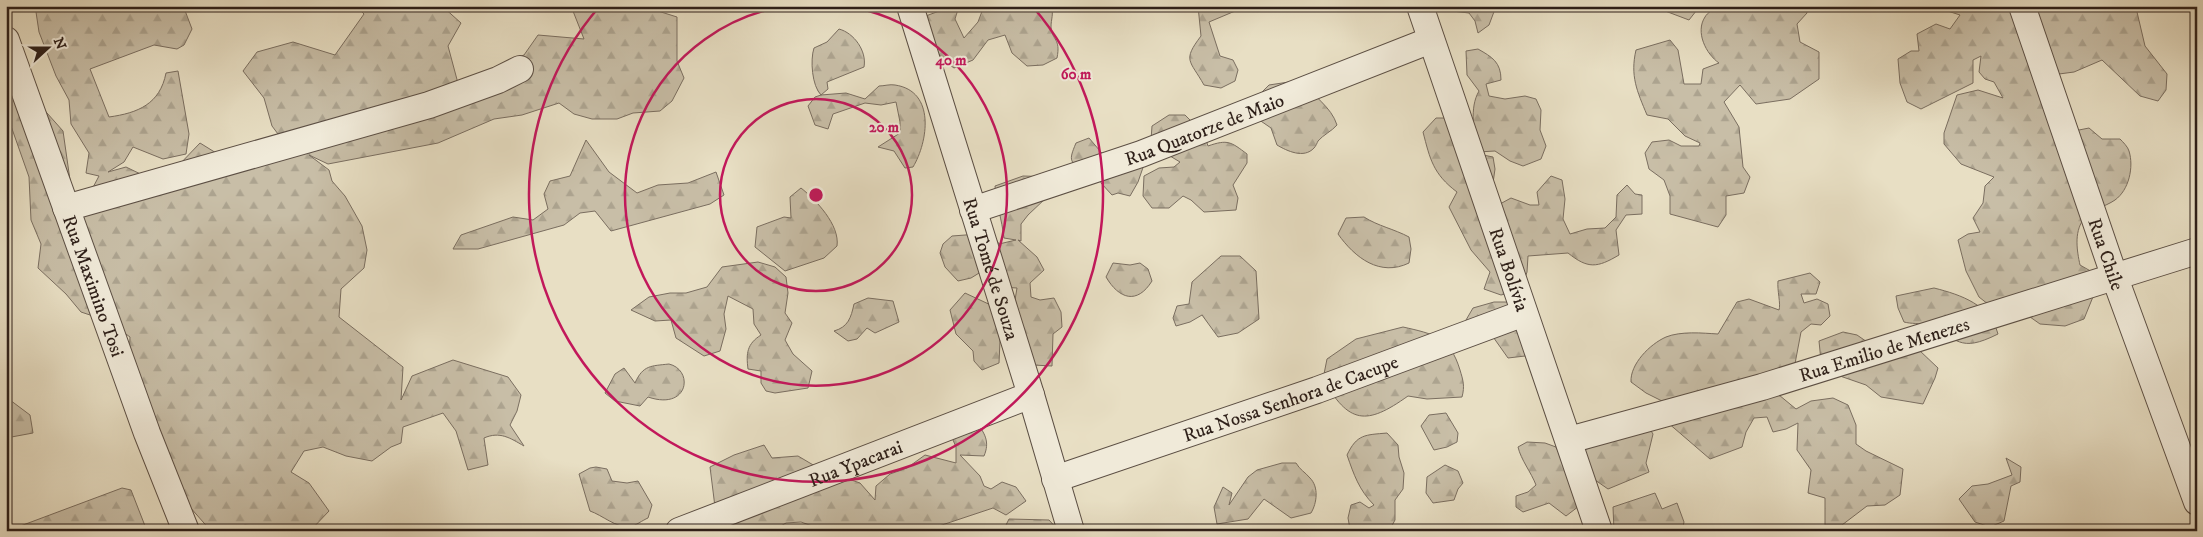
<svg xmlns="http://www.w3.org/2000/svg" width="2203" height="537" viewBox="0 0 2203 537" font-family="'IM FELL DW Pica',serif">
<style>
.forest{fill:url(#forest-firs);stroke:#7a6e60}
.lines{fill:none;stroke-linecap:round;stroke-linejoin:round}
.minor-casing{stroke:#5c4f44;stroke-width:28}
.minor{stroke:#f0ead9;stroke-width:26}
.ring{fill:none;stroke:#c2185b;stroke-width:2.5}
.labels{text-anchor:middle;stroke-width:4;stroke-linejoin:round;paint-order:stroke}
.street-label{font-size:19px;fill:#2d1f19;stroke:#f0ead9}
.centre{fill:#c2185b;stroke:#f0ead9;stroke-width:2.5}
.ring-label{font-size:15px;text-anchor:middle;font-weight:bold;fill:#c2185b;stroke:#f0ead9;stroke-width:4;stroke-linejoin:round;paint-order:stroke}
</style>
<defs>
<pattern id="forest-firs" width="22" height="20" patternUnits="userSpaceOnUse" patternTransform="scale(1.25)"><rect width="22" height="20" fill="#c8bea7"/><path d="M5 1l3.5 6h-7zM16 11l3.5 6h-7z" fill="#aca38f"/></pattern>
</defs>
<rect width="100%" height="100%" fill="#e8dfc4"/>
<filter id="stains"><feTurbulence type="fractalNoise" baseFrequency=".004" numOctaves="4"/><feColorMatrix values="0 0 0 0 .2 0 0 0 0 .09 0 0 0 0 .02 0 0 0 .5 -.17"/></filter>
<radialGradient id="worn" r=".72"><stop offset=".6" stop-color="#630" stop-opacity="0"/><stop offset="1" stop-color="#630" stop-opacity=".3"/></radialGradient>
<g class="forest">
<path d="M 45,6 L 182,6 L 184,8 L 192,29 L 184,45 L 177,49 L 154,45 L 90,69 L 109,117 C 138,113 160,104 166,73 L 178,71 L 189,134 L 186,154 L 163,159 L 133,147 L 124,162 L 108,172 L 126,167 L 155,181 L 177,167 L 200,143 L 221,156 L 284,142 L 272,126 L 264,98 L 243,71 L 257,52 L 293,42 L 335,55 L 364,14 L 356,6 L 442,6 L 461,23 L 448,46 L 459,87 L 478,75 L 524,55 L 538,35 L 584,39 L 571,6 L 642,6 L 677,17 L 677,61 L 684,78 L 672,101 L 660,111 L 633,113 L 617,119 L 592,119 L 574,114 L 559,103 L 522,115 L 494,119 L 438,143 L 328,164 L 309,155 L 329,170 L 332,181 L 345,196 L 362,226 L 367,250 L 364,268 L 341,289 L 339,317 L 403,367 L 401,400 L 412,376 L 453,360 L 508,377 L 521,395 L 517,411 L 510,425 L 524,446 C 510,438 500,431 484,438 L 488,465 L 468,470 L 456,431 L 443,413 L 403,427 L 401,443 L 391,447 L 372,461 L 346,456 L 323,447 L 304,451 L 291,472 L 309,483 L 329,511 L 310,531 L 291,531 L 245,525 L 232,531 L 211,531 L 189,506 L 128,375 L 130,337 L 108,321 L 81,312 L 66,294 L 38,268 L 41,244 L 31,220 L 29,177 L 11,126 L 6,110 L 6,97 L 39,104 L 63,131 L 71,187 L 80,212 L 99,176 L 86,173 L 89,153 L 71,124 L 69,100 L 56,76 L 39,32 L 36,12 Z"/>
<path d="M 942,6 L 959,6 L 955,19 L 964,38 L 978,22 L 984,6 L 1051,6 C 1054,14 1051,19 1051,27 C 1052,41 1061,38 1057,58 L 1043,65 L 1027,66 L 1012,53 L 1005,35 L 988,40 L 973,60 L 954,68 L 943,60 L 915,20 L 950,7 L 945,8 Z"/>
<path d="M 1198,6 L 1247,6 L 1209,22 L 1220,56 L 1233,60 L 1238,70 L 1235,81 L 1221,88 L 1204,85 C 1190,60 1182,61 1201,36 Z"/>
<path d="M 1441,6 L 1494,6 L 1495,9 L 1489,25 L 1478,33 L 1475,21 L 1469,13 L 1444,10 Z"/>
<path d="M 1652,6 L 1700,6 L 1689,20 Z"/>
<path d="M 1717,6 L 1744,6 L 1745,11 L 1760,6 L 1807,6 L 1807,13 L 1797,24 L 1800,42 L 1819,52 L 1819,79 L 1790,99 L 1756,104 L 1740,85 L 1724,102 L 1739,127 L 1743,167 L 1750,177 L 1744,193 L 1726,196 L 1726,215 L 1718,227 L 1670,214 L 1670,196 L 1664,180 L 1649,169 L 1645,153 L 1652,142 L 1669,140 L 1681,146 L 1699,146 L 1700,143 L 1685,136 L 1668,119 L 1647,115 C 1637,91 1630,76 1636,50 L 1670,40 L 1678,50 L 1684,84 L 1701,84 L 1703,69 L 1719,63 C 1706,54 1695,32 1705,17 C 1707,13 1714,9 1717,6 Z"/>
<path d="M 1932,6 L 2140,6 L 2137,12 L 2145,46 L 2167,74 L 2166,90 L 2158,101 L 2140,96 L 2102,60 L 2074,72 L 2059,74 L 2054,81 L 2074,131 L 2089,128 L 2102,139 L 2120,139 C 2123,142 2128,147 2129,151 C 2134,167 2129,190 2115,200 C 2105,207 2091,209 2083,220 C 2074,233 2077,251 2080,265 L 2101,277 L 2084,319 L 2065,326 L 2040,324 L 2023,312 L 1998,312 L 1979,297 L 1966,271 L 1958,240 L 1968,234 L 1980,232 L 1973,218 L 1983,203 L 1985,186 L 1994,177 L 1961,164 L 1944,144 L 1944,133 L 1957,95 L 1978,90 L 2003,98 L 1994,82 L 1985,79 L 1979,72 L 1981,56 L 1973,60 L 1973,83 L 1921,109 L 1907,102 L 1900,83 L 1898,59 L 1911,51 L 1919,51 L 1917,34 L 1936,24 L 1950,29 L 1960,15 Z"/>
<path d="M 839,29 C 854,33 867,51 864,67 L 827,82 L 828,89 L 821,95 L 846,93 L 865,99 L 879,86 C 884,86 890,84 895,85 C 936,91 928,142 913,167 L 905,168 L 894,151 L 878,147 L 900,133 L 900,122 L 896,102 L 881,105 L 865,103 L 833,114 L 828,129 L 815,125 L 808,106 L 815,97 L 821,95 C 812,86 810,60 814,48 L 827,42 Z"/>
<path d="M 1478,49 C 1492,57 1501,62 1501,80 L 1486,84 L 1489,96 L 1505,99 L 1525,96 L 1536,99 L 1541,110 L 1540,130 L 1546,146 L 1541,159 L 1523,166 L 1510,161 L 1495,151 L 1478,152 C 1474,133 1469,108 1479,91 L 1467,75 L 1466,51 Z"/>
<path d="M 1302,80 C 1313,97 1331,106 1337,125 C 1332,131 1323,135 1318,141 C 1317,143 1316,146 1314,148 C 1304,159 1287,151 1277,145 L 1271,128 L 1255,117 L 1258,96 L 1269,85 Z"/>
<path d="M 1169,115 L 1185,115 L 1204,134 L 1208,146 C 1228,139 1231,142 1247,154 L 1247,163 L 1233,185 L 1238,198 L 1236,210 L 1204,212 L 1191,200 L 1183,196 L 1169,208 L 1152,208 L 1143,196 L 1144,176 L 1159,168 L 1174,167 L 1180,162 L 1170,156 L 1151,140 L 1152,126 Z"/>
<path d="M 1436,118 L 1448,118 L 1473,153 L 1493,157 L 1495,169 L 1492,190 L 1500,204 L 1511,198 L 1530,205 L 1539,205 L 1537,192 L 1551,176 L 1562,180 L 1565,199 L 1563,219 L 1570,234 L 1587,229 L 1605,228 L 1616,217 L 1617,195 L 1627,185 L 1635,194 L 1642,195 L 1642,214 L 1626,215 L 1616,230 L 1619,255 C 1597,268 1588,269 1568,253 L 1528,256 L 1527,272 L 1521,290 L 1501,295 L 1484,289 L 1490,272 L 1471,250 L 1449,207 L 1457,192 C 1433,174 1430,159 1423,132 Z"/>
<path d="M 1089,138 L 1106,158 L 1148,153 L 1138,182 L 1130,196 L 1118,193 L 1112,195 L 1101,183 L 1101,169 L 1085,173 C 1070,161 1068,162 1076,143 Z"/>
<path d="M 586,140 L 609,172 L 637,193 L 658,185 L 688,183 L 716,172 L 724,195 L 710,204 L 611,231 L 595,211 L 580,213 L 564,225 L 478,249 L 453,249 L 461,235 L 513,217 L 533,220 L 548,209 L 544,194 L 550,181 L 570,176 Z"/>
<path d="M 1023,176 L 1059,177 L 1046,198 L 1028,215 L 1021,224 L 1021,241 L 1018,240 L 1037,257 L 1044,270 L 1030,283 L 1031,297 L 1040,300 L 1054,298 L 1061,312 L 1062,327 L 1053,334 L 1052,366 L 1033,365 L 1014,306 L 1017,288 L 1001,287 L 984,270 L 971,278 L 958,281 L 945,267 L 940,253 L 943,244 L 952,236 L 992,233 L 999,244 L 1016,240 L 1004,238 C 1002,220 996,203 995,186 Z"/>
<path d="M 801,188 C 816,200 840,225 837,246 L 824,258 L 785,271 L 755,247 L 757,227 L 784,217 L 791,218 L 790,197 Z"/>
<path d="M 1364,217 C 1378,226 1394,229 1409,237 L 1411,249 L 1409,263 C 1380,277 1355,258 1338,234 L 1346,218 Z"/>
<path d="M 1221,256 L 1240,256 L 1256,271 L 1259,319 L 1238,333 L 1218,337 L 1202,315 L 1190,322 L 1176,326 L 1173,318 L 1177,306 L 1189,304 L 1192,282 Z"/>
<path d="M 758,262 L 775,267 L 786,277 L 788,293 L 785,313 L 792,323 L 785,340 L 793,354 L 812,371 L 808,388 L 775,393 L 766,391 L 761,383 L 761,371 L 748,369 C 746,353 747,344 761,335 L 754,324 L 753,309 L 728,296 L 724,314 L 726,329 L 720,351 L 704,356 L 676,338 L 671,320 L 655,321 L 631,310 L 649,297 L 670,293 L 686,293 L 707,287 L 722,267 Z"/>
<path d="M 1113,263 L 1130,265 L 1140,263 L 1148,269 L 1152,281 C 1137,305 1119,299 1106,277 Z"/>
<path d="M 1810,273 L 1820,282 L 1816,294 L 1801,294 L 1804,303 L 1817,299 L 1828,304 L 1830,316 L 1821,325 L 1811,324 L 1801,332 L 1794,369 L 1779,395 L 1796,409 L 1811,401 L 1833,398 L 1848,405 L 1856,425 L 1856,444 L 1866,451 L 1903,469 L 1900,495 L 1885,505 L 1867,506 L 1842,525 L 1825,525 L 1825,498 L 1808,493 L 1811,470 L 1797,450 L 1798,423 L 1786,429 L 1773,432 L 1767,417 L 1754,418 L 1746,432 L 1742,447 L 1710,459 L 1667,422 L 1668,404 L 1646,393 L 1631,382 C 1630,364 1650,344 1666,337 C 1681,331 1702,333 1718,334 L 1737,302 L 1749,299 L 1779,310 C 1781,304 1777,290 1778,281 Z"/>
<path d="M 1934,288 C 1962,295 1990,305 1998,334 C 1958,354 1959,338 1926,325 C 1921,323 1911,324 1904,322 L 1898,308 L 1896,296 Z"/>
<path d="M 965,293 L 995,307 L 1001,318 L 999,363 L 982,370 L 974,361 L 973,351 L 956,334 L 950,310 Z"/>
<path d="M 868,298 L 893,301 L 899,322 L 875,333 L 867,328 L 857,339 L 848,341 L 834,331 C 848,327 851,318 854,304 Z"/>
<path d="M 1494,302 L 1513,302 L 1534,353 L 1525,356 L 1508,358 L 1491,334 L 1459,332 L 1473,308 Z"/>
<path d="M 1403,327 C 1434,334 1450,337 1460,370 C 1463,380 1465,386 1462,397 L 1427,399 L 1408,396 C 1366,426 1349,424 1323,379 L 1327,359 L 1356,339 Z"/>
<path d="M 1843,332 L 1857,335 L 1873,346 L 1919,350 L 1938,368 L 1935,378 L 1923,404 L 1881,397 L 1866,385 L 1840,376 L 1821,361 L 1819,341 Z"/>
<path d="M 669,364 C 694,370 689,411 648,397 L 640,406 L 615,401 L 605,393 L 615,374 L 624,368 L 635,383 C 643,365 651,366 669,364 Z"/>
<path d="M 6,397 L 30,415 L 33,433 L 6,438 Z"/>
<path d="M 1446,413 L 1458,433 L 1457,442 L 1447,447 L 1434,450 L 1421,426 L 1429,415 Z"/>
<path d="M 976,422 C 985,433 990,442 984,456 L 960,455 L 980,476 L 984,486 L 991,489 L 1002,482 L 1016,487 L 1026,501 L 1006,515 L 993,508 L 924,531 L 817,531 L 815,527 L 801,522 L 786,523 L 772,531 L 718,531 L 710,467 L 734,455 L 764,445 L 772,458 L 798,456 L 820,469 L 860,483 L 875,500 L 876,486 L 890,474 L 907,468 L 925,455 L 956,463 L 956,447 L 950,433 Z"/>
<path d="M 1648,426 L 1653,434 L 1646,463 L 1649,472 L 1608,489 L 1585,473 L 1584,450 Z"/>
<path d="M 1387,433 L 1398,445 L 1399,457 L 1404,473 L 1403,489 L 1395,500 L 1395,520 L 1389,531 L 1350,529 L 1348,518 L 1351,505 L 1360,502 L 1369,508 L 1374,505 C 1359,490 1354,475 1347,455 C 1357,434 1365,435 1387,433 Z"/>
<path d="M 1527,442 L 1545,443 L 1556,447 L 1583,503 L 1566,516 L 1549,503 L 1523,512 L 1516,507 L 1516,496 L 1528,492 L 1536,485 C 1531,472 1521,460 1518,447 Z"/>
<path d="M 2006,458 L 2021,467 L 2020,482 L 2011,486 L 2004,521 L 1990,527 L 1975,522 L 1959,499 L 1972,486 L 1988,484 L 2012,475 Z"/>
<path d="M 1282,463 L 1296,463 C 1300,470 1305,472 1310,478 C 1319,487 1317,503 1311,513 L 1291,518 L 1264,499 L 1248,519 L 1217,524 L 1214,507 L 1223,487 L 1232,493 L 1229,505 L 1248,477 L 1257,470 Z"/>
<path d="M 1445,465 L 1458,471 L 1463,483 L 1458,489 L 1454,500 L 1433,503 L 1426,493 L 1427,477 Z"/>
<path d="M 596,467 L 607,469 L 612,481 L 627,483 L 638,481 L 652,505 L 648,518 C 643,520 635,526 630,527 C 616,528 602,515 590,511 L 579,474 L 590,468 Z"/>
<path d="M 122,488 L 131,490 L 147,531 L 7,531 Z"/>
<path d="M 1655,493 L 1662,509 L 1677,503 L 1684,522 L 1682,531 L 1614,531 L 1613,507 Z"/>
<path d="M 1009,519 L 1049,520 L 1059,531 L 1003,531 Z"/>
</g>
<g class="lines">
<defs>
<g id="minor">
<path id="s1" d="M 910,6 L 1031,395 L 1071,531"/>
<path id="s2" d="M 1420,6 L 1599,531"/>
<path id="s3" d="M 2022,6 L 2115,278 L 2197,502"/>
<path id="s4" d="M 6,40 L 147,433 L 186,531"/>
<path d="M 66,208 L 429,105 L 498,80 L 520,69"/>
<path id="s5" d="M 973,210 L 1141,154 L 1431,40"/>
<path id="s6" d="M 1569,440 L 1762,387 L 2197,251"/>
<path id="s7" d="M 1055,479 L 1317,390 L 1524,313"/>
<path id="s8" d="M 679,531 L 1031,395"/>
</g>
</defs>
<use href="#minor" class="minor-casing"/>
<use href="#minor" class="minor"/>
</g>
<g class="ring">
<circle cx="816" cy="195" r="96"/>
<path d="M846 6A191 191 0 1 1 786 6"/>
<path d="M1033 7A287 287 0 1 1 599 7"/>
</g>
<g class="labels">
<g class="street-label">
<text dy="7" stroke="none"><textPath href="#s5" startOffset="245">Rua Quatorze de Maio</textPath></text>
<text dy="7" stroke="none"><textPath href="#s3" startOffset="262">Rua Chile</textPath></text>
<text dy="7" stroke="none"><textPath href="#s1" startOffset="275">Rua Tomé de Souza</textPath></text>
<text dy="7" stroke="none"><textPath href="#s2" startOffset="278">Rua Bolívia</textPath></text>
<text dy="7" stroke="none"><textPath href="#s4" startOffset="261">Rua Maximino Tosi</textPath></text>
<text dy="7" stroke="none"><textPath href="#s6" startOffset="328">Rua Emilio de Menezes</textPath></text>
<text dy="7" stroke="none"><textPath href="#s7" startOffset="249">Rua Nossa Senhora de Cacupe</textPath></text>
<text dy="7" stroke="none"><textPath href="#s8" startOffset="189">Rua Ypacarai</textPath></text>
</g>
</g>
<circle cx="816" cy="195" r="8" class="centre"/>
<g class="ring-label">
<text x="951" y="65">40 m</text>
<text x="1076" y="79">60 m</text>
<text x="884" y="132">20 m</text>
</g>
<rect width="2203" height="537" fill="none" stroke="#e8dfc4" stroke-width="25"/>
<rect x="8" y="8" width="2188" height="522" fill="none" stroke="#2d1f19" stroke-width="2.5"/>
<rect x="12" y="12" width="2178" height="512" fill="none" stroke="#2d1f19"/>
<g transform="translate(48 48) rotate(69)" stroke="#f0ead9" stroke-width="4" paint-order="stroke">
<path d="M0-4L9 19L0 12L-9 19Z" fill="#2d1f19"/>
<text y="-8" font-size="14" font-weight="bold" text-anchor="middle" fill="#2d1f19">N</text>
</g>
<rect width="100%" height="100%" filter="url(#stains)"/>
<rect width="100%" height="100%" fill="url(#worn)"/>
</svg>
